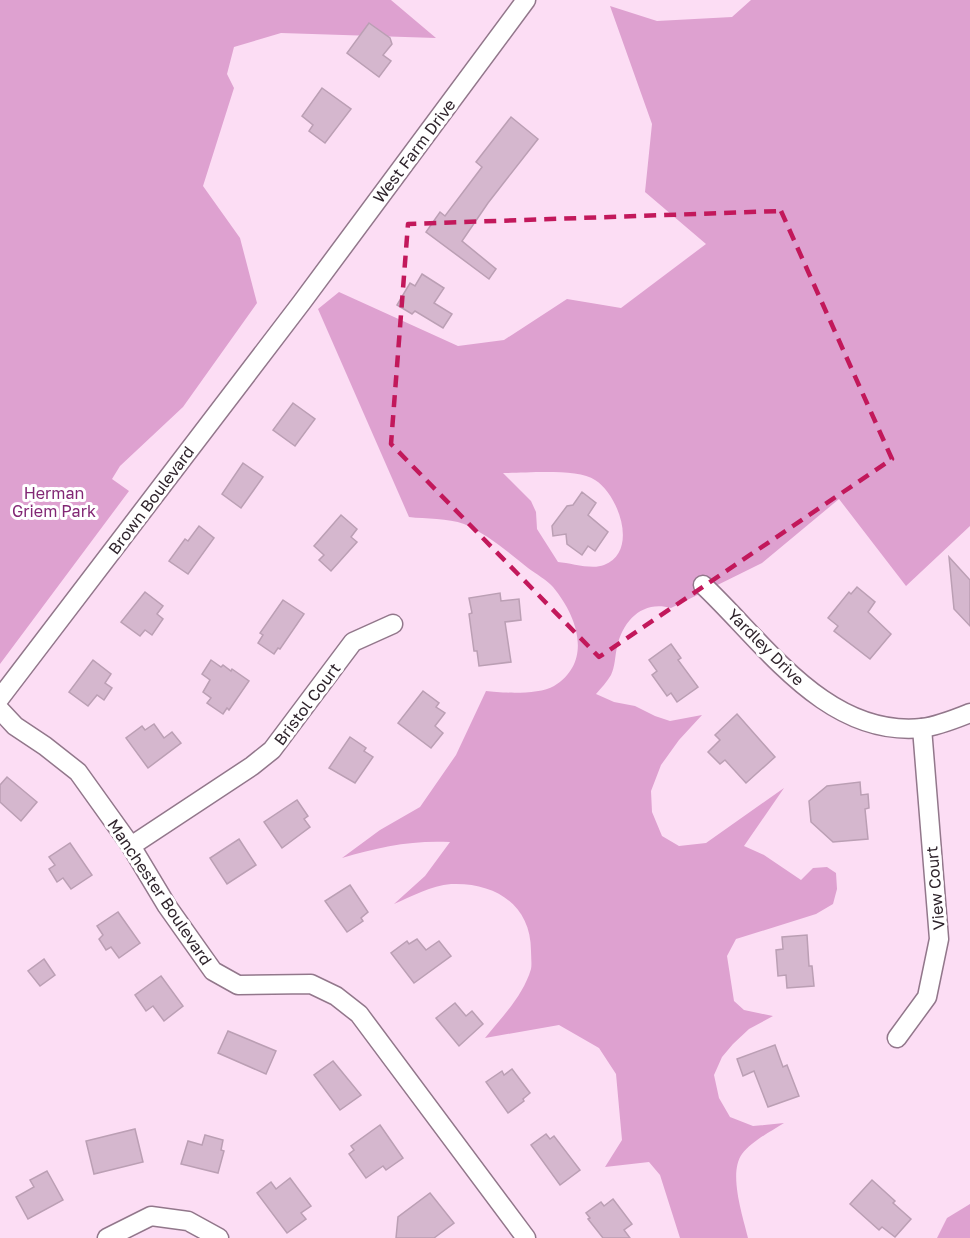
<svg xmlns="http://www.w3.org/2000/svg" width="970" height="1238" viewBox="0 0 970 1238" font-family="'Golos Text',sans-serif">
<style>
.green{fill:#dea1d0;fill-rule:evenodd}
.building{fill:#d5b7ce;stroke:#bb9fb4;stroke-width:1.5}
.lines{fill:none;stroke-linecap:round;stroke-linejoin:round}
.minor-casing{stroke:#92778b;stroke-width:21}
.minor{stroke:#fff;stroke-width:18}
.marked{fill:none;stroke:#c2185b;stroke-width:4.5;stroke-dasharray:12 8;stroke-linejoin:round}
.labels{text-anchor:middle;stroke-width:6;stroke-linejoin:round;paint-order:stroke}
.street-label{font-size:16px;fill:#2f242c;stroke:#fff}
.park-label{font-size:16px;fill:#822774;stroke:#fff}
</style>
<rect width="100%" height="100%" fill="#fcddf4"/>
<g class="green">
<path d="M 0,0 L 391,0 L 436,38 L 281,33 L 234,47 L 227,74 L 234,88 L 203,186 L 240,238 L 257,303 L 183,407 L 120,466 L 112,479 L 129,491 L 0,664 Z"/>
<path d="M 751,0 L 970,0 L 970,526 L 906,586 L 839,499 L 762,563 L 671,608 C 643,600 623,620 617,647 C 615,656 615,667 611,675 C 607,682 601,688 596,694 L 614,702 L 635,706 L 655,716 L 670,721 L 702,715 L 679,740 L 661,765 L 651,791 L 652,812 L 662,836 L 679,846 L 706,843 L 784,788 L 744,846 L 764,855 L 801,880 L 813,868 L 827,867 L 836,873 L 837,889 L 833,904 L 816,914 L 736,939 L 727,956 L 734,1001 L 744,1010 L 773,1016 L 749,1029 L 733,1044 L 722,1057 L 714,1075 L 719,1098 L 730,1117 L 753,1126 L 784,1123 C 770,1132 752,1141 742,1154 C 728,1173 743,1217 748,1238 L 680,1238 L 660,1175 L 649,1162 L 605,1167 L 622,1140 L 616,1074 L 599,1048 L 559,1025 L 485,1038 C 502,1017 523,996 531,969 C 532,964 531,957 531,951 C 531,904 494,882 451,884 C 431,886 412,896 394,904 L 425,876 L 450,842 C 412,840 378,847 342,858 L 380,830 L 420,807 L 456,755 L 486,691 C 502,693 539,695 554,686 C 593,662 578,617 553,587 C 547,580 536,574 528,568 C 508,552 487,534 464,524 C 448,518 426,519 409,517 L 318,309 L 339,292 L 458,346 L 504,340 L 567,299 L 621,308 L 706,244 L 645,192 L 652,124 L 610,6 L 657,21 L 732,17 ZM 503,473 C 526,473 578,468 595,480 C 619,495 639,552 604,565 C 592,570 571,563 558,562 L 537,529 L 536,512 L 531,501 Z"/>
<path d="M 970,1204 L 970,1238 L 937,1238 L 947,1218 Z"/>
</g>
<g class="building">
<path d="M 369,23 L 390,38 L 392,44 L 383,55 L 391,61 L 379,77 L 347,53 Z"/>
<path d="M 322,88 L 351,109 L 325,143 L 309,131 L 313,125 L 302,116 Z"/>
<path d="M 511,117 L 538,139 L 488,203 L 462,241 L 496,269 L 489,279 L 426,232 L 440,212 L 445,216 L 482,167 L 476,162 Z"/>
<path d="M 422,274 L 444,288 L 434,303 L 452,314 L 443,328 L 415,311 L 412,314 L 397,305 L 410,283 L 415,286 Z"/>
<path d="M 293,403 L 315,419 L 295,446 L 273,430 Z"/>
<path d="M 243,463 L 263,477 L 241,508 L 222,494 Z"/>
<path d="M 582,492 L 596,503 L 588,515 L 608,532 L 595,551 L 588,546 L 582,555 L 567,544 L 566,534 L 553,536 L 552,526 L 567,506 L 573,505 Z"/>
<path d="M 341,515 L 357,529 L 351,537 L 357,542 L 331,571 L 319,560 L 324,555 L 314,546 Z"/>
<path d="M 199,526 L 214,538 L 188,574 L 169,561 L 185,539 L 188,541 Z"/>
<path d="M 949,557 L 970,580 L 970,626 L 954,609 Z"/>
<path d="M 857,587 L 875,602 L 868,612 L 891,634 L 870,659 L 834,631 L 838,626 L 828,618 L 849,592 L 851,594 Z"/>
<path d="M 145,592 L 163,606 L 157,614 L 163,619 L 152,635 L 145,630 L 140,636 L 121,622 Z"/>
<path d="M 500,593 L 501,601 L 519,599 L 521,620 L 505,622 L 511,662 L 479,666 L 477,651 L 474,651 L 469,614 L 472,613 L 469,598 Z"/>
<path d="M 283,600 L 304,614 L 280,649 L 278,648 L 274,654 L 258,643 L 263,635 L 260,633 Z"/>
<path d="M 671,644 L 681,658 L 678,660 L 698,687 L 677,702 L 671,693 L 667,696 L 652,675 L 657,671 L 649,660 Z"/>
<path d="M 93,660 L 111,674 L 105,683 L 112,688 L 104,700 L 97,695 L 88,706 L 69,692 Z"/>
<path d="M 211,660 L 221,667 L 223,665 L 231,671 L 232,669 L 249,681 L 229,710 L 227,708 L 223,714 L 207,703 L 211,698 L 203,692 L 210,680 L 202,674 Z"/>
<path d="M 423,691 L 439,703 L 436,707 L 445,713 L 435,726 L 443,733 L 431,748 L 398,723 Z"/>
<path d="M 737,714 L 775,757 L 746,783 L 725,760 L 720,764 L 708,752 L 720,740 L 715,735 Z"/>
<path d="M 154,724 L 164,738 L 172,732 L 181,743 L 148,768 L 126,738 L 142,726 L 145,730 Z"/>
<path d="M 350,737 L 366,748 L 364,751 L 373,757 L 355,783 L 329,768 Z"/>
<path d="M 7,777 L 37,802 L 21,821 L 0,802 L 0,785 Z"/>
<path d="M 860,782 L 861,795 L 868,794 L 869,808 L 865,809 L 868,839 L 833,842 L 811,822 L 809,801 L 827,786 Z"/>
<path d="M 297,800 L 308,816 L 304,819 L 310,827 L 282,848 L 264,822 Z"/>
<path d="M 239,839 L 256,865 L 227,884 L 210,858 Z"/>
<path d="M 70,843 L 92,875 L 71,889 L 63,878 L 57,882 L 49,869 L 55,865 L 49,857 Z"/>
<path d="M 350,885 L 368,912 L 361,918 L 363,921 L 347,932 L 325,901 Z"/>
<path d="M 118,912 L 140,943 L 119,958 L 111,947 L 106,950 L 99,939 L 103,935 L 97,926 Z"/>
<path d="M 807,935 L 809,966 L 812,966 L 814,986 L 787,988 L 786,975 L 778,976 L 776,950 L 783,949 L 782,937 Z"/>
<path d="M 417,939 L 426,950 L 439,941 L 451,956 L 414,983 L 391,953 L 407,941 L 409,944 Z"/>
<path d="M 44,959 L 55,975 L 40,986 L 28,971 Z"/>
<path d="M 161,976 L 183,1006 L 164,1021 L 153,1006 L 146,1011 L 135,995 Z"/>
<path d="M 455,1003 L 466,1016 L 472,1011 L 483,1024 L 459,1046 L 436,1018 Z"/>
<path d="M 228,1031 L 276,1051 L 266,1074 L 218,1053 Z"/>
<path d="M 775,1045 L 783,1067 L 787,1065 L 799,1096 L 768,1107 L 754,1071 L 743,1076 L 737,1059 Z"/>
<path d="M 333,1061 L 361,1095 L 340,1110 L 314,1075 Z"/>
<path d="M 512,1069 L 530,1093 L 523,1099 L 524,1101 L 508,1113 L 486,1082 L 502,1071 L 504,1075 Z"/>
<path d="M 380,1125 L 403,1158 L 386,1170 L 383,1166 L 366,1178 L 349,1154 L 354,1150 L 351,1146 Z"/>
<path d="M 135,1129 L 143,1162 L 94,1174 L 86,1141 Z"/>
<path d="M 546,1134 L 550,1139 L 554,1136 L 580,1170 L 560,1185 L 531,1145 Z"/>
<path d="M 205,1135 L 223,1140 L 221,1150 L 224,1151 L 218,1173 L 181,1164 L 188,1141 L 202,1145 Z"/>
<path d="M 47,1171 L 63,1200 L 28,1219 L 16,1197 L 34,1187 L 30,1180 Z"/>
<path d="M 290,1178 L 311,1206 L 301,1213 L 306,1219 L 287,1233 L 257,1193 L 271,1182 L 276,1189 Z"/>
<path d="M 872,1180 L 895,1201 L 893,1203 L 911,1219 L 895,1237 L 882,1227 L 879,1230 L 850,1204 Z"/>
<path d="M 430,1193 L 454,1223 L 434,1238 L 396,1238 L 398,1217 Z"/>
<path d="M 613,1199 L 632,1224 L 624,1230 L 630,1238 L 603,1238 L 588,1219 L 590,1218 L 586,1213 L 601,1202 L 604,1206 Z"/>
</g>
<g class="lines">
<defs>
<g id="minor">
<path d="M 703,585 C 764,642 826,738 922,728 C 938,726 955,719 970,713"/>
<path d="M 0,698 L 302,302 L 526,0"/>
<path d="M 0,710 L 15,726 L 45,746 L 78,772 L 131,846 L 167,906 L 213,971 L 238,985 L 311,984 L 336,996 L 359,1014 L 526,1238"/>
<path d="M 131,846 L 252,766 L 272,750 L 353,642 L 393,624"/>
<path d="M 897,1038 L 927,997 L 939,939 L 922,728"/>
<path d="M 107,1238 L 151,1216 L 188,1221 L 219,1238"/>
</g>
</defs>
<use href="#minor" class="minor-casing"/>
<use href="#minor" class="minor"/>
</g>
<path class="marked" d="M 781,211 L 892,459 L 599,657 L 391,444 L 408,224 Z"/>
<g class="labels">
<g class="street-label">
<text transform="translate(414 151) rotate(-53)" y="6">West Farm Drive</text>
<text transform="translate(151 500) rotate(-53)" y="6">Brown Boulevard</text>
<text transform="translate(766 647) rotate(45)" y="6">Yardley Drive</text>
<text transform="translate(307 704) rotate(-53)" y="6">Bristol Court</text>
<text transform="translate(935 888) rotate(-95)" y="6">View Court</text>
<text transform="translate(160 892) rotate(56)" y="6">Manchester Boulevard</text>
</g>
<g class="park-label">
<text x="54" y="499">Herman<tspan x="54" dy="18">Griem Park</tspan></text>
</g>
</g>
</svg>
